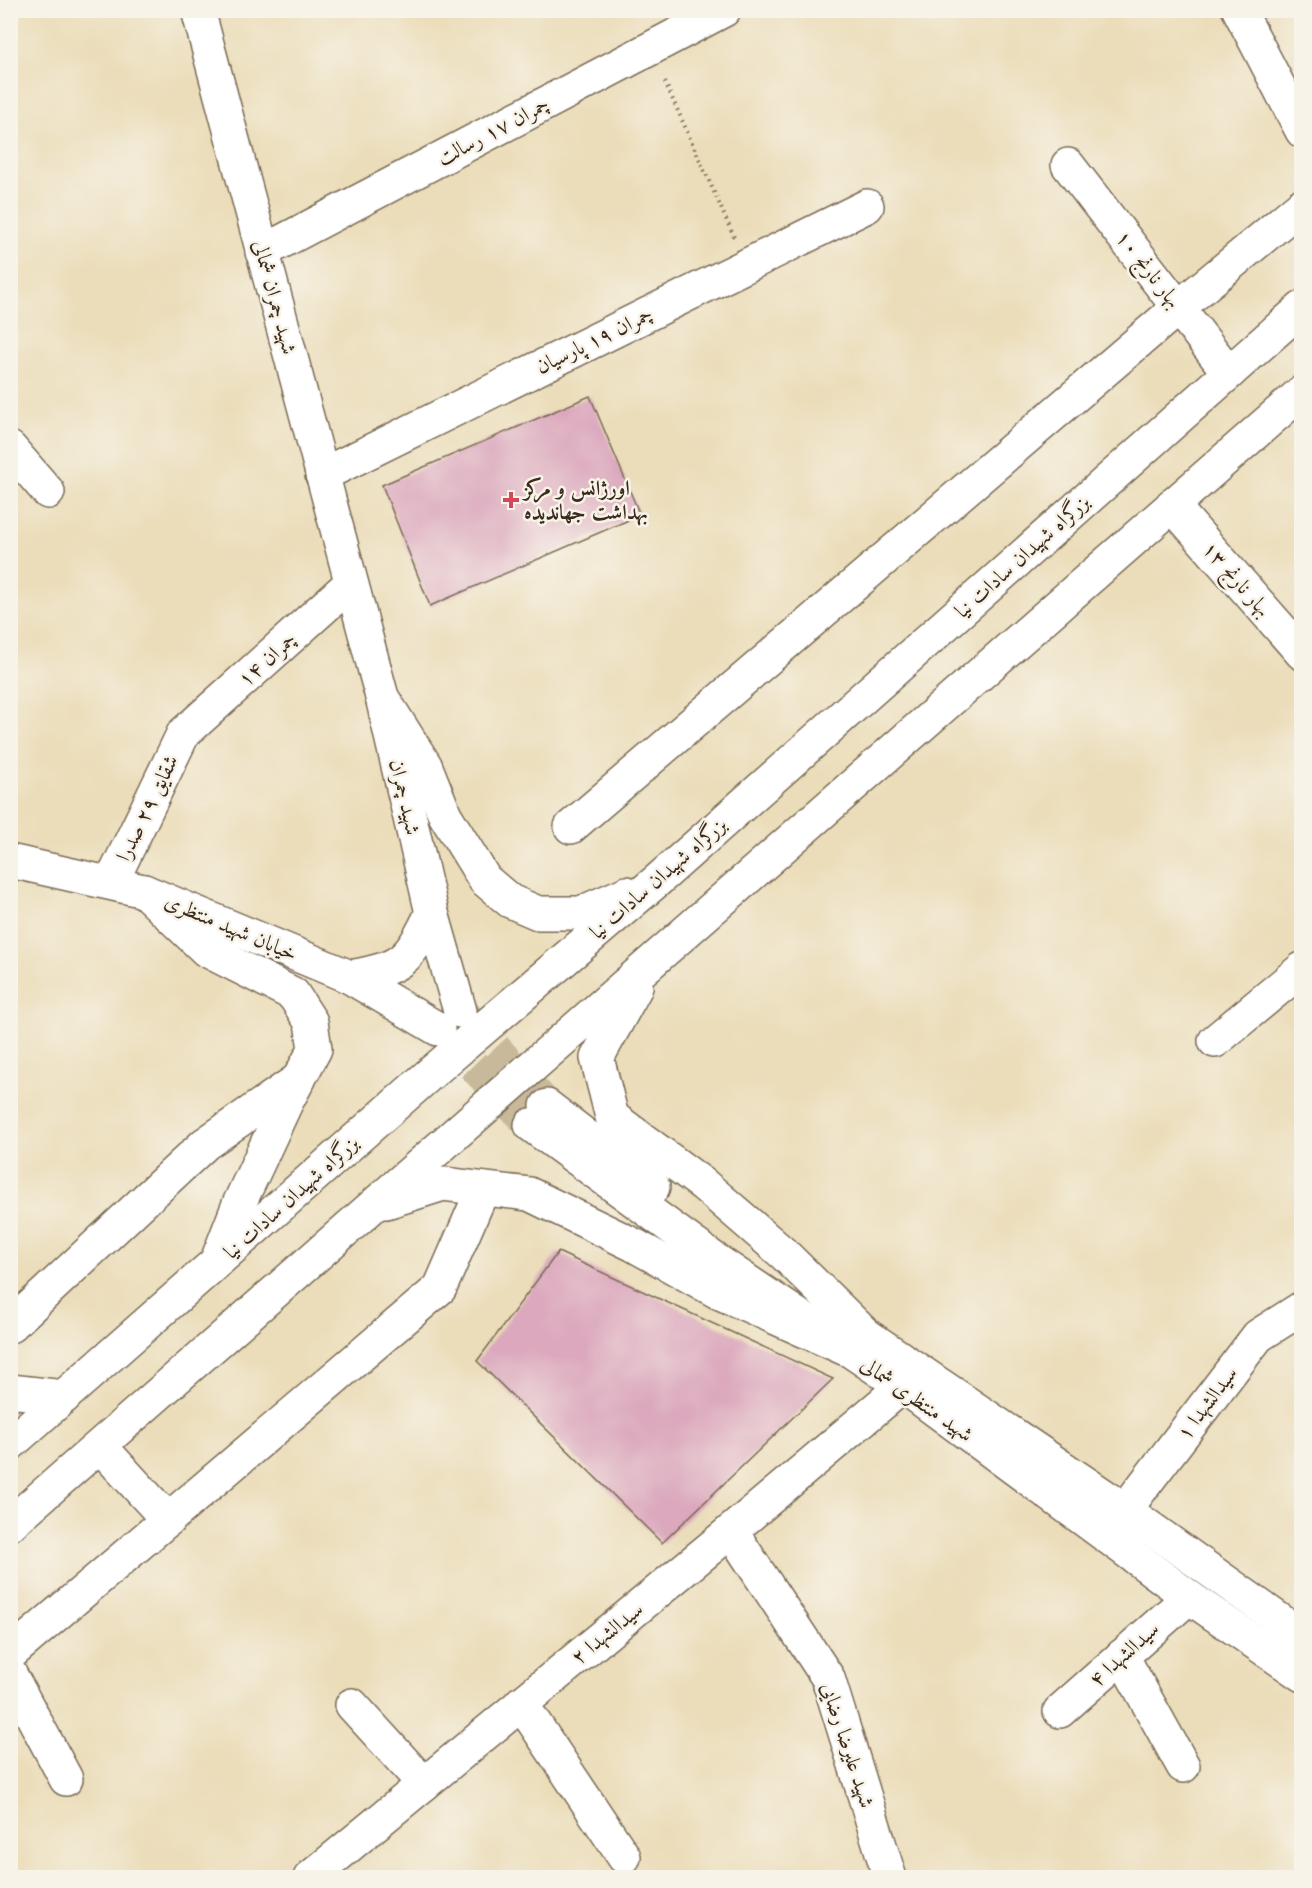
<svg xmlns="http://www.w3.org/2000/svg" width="1312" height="1888" viewBox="0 0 1312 1888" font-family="'Old Standard TT',Amiri,serif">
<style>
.building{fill:#dba8bd}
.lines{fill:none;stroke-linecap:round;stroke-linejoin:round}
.secondary-tunnel{stroke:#c8b99a;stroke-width:33;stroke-dasharray:33 16;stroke-linecap:butt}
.street-casing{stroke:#796954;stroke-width:36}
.secondary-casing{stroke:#796954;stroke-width:36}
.highway-casing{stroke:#796954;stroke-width:36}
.path{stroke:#796954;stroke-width:4;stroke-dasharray:1.5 4.5;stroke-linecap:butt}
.street{stroke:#fff;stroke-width:33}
.secondary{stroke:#fff;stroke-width:33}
.highway{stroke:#fff;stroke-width:33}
.poi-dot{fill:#d1495b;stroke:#f7f3e8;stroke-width:2}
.labels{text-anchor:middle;stroke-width:5;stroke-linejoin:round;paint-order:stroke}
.street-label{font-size:21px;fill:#3b2a1e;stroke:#f7f3e8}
.poi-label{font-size:21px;font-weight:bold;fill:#3b2a1e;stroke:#f7f3e8;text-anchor:start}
</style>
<rect width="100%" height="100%" fill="#f7f3e8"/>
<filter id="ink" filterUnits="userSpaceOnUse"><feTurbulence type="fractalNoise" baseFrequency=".0167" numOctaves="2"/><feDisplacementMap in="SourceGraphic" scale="12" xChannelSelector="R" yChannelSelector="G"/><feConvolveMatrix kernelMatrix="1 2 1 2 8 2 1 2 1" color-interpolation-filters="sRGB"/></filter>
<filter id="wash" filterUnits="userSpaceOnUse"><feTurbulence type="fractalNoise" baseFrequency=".008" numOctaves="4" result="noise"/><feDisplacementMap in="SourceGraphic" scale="24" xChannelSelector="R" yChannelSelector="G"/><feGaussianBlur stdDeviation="1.35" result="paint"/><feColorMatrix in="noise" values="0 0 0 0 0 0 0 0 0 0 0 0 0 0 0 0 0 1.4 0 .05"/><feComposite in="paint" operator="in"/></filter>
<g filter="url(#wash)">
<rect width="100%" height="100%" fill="#ebddb9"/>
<g id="blocks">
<g class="building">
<path d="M 590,396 L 640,515 L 430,606 L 382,485 Z"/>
<path d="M 558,1252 L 833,1379 L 662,1543 L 477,1361 Z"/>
</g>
</g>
</g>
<g filter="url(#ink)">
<use href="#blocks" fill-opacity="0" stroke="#796954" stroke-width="1.5"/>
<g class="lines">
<g class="secondary-tunnel">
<path d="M 462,1012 L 547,1106"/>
<path d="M 439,1030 L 531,1125"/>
</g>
<defs>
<g id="street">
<path d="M 1239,10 L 1302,131"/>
<path d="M 1068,165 L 1229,373"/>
<path d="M 262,252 L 724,10"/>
<path d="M 10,448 L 48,492"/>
<path d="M 322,475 L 867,206"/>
<path d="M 1172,505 L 1302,653"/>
<path d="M 571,827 L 1179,307"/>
<path d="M 1215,1041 L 1302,969"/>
<path d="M 10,1326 L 205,1144 L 299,1079"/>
<path d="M 10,1391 L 64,1397"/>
<path d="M 100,1446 L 168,1520"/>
<path d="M 1125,1510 L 1258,1336 L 1302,1308"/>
<path d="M 731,1531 L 828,1678 L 890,1878"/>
<path d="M 10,1654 L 440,1288 L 483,1189"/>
<path d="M 1122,1656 L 1183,1766"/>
<path d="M 10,1674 L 66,1779"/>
<path d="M 521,1703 L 624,1857"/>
<path d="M 352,1705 L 424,1784"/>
<path d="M 1060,1711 L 1189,1597"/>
<path d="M 310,1878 L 731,1531 L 903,1386"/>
</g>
<g id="secondary">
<path d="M 198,10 L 382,697 L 432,913 L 460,1011"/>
<path d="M 1179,307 L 1302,205"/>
<path d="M 10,861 L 144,891 L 350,977 L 438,1029"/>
<path d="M 111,883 L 183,734 L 351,583"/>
<path d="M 350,977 C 403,967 408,962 432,913"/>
<path d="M 547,1106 L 653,1187"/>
<path d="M 531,1125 L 717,1261 L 903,1386 L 1189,1597 L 1302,1675"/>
<path d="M 838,1316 L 1125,1510 L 1302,1636"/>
</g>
<g id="highway">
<path d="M 382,697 L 425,765 L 445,815 L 485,880 L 510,901 L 538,913 L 581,913 L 627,893"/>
<path d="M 144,891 L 206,950 L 293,994 L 311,1022 L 315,1049 L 286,1103 L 239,1204 L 218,1258"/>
<path d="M 636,987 L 597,1058 L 612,1117 L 704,1185 L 785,1255 L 862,1331"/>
<path d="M 386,1202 L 443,1184 L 529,1194 L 634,1245 L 718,1292 L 846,1349"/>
<path d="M 10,1444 L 431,1073 L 659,879 L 1302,308"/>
<path d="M 10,1524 L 1302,392"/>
</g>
</defs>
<use href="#street" class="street-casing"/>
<use href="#secondary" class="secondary-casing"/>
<use href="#highway" class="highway-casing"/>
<path class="path" d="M 665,82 L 734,237"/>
<use href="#street" class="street"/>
<use href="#secondary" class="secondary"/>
<use href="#highway" class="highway"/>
</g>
</g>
<path class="poi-dot" d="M508 491h6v6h6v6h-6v6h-6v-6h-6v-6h6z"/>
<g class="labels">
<g class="street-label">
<text transform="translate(493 131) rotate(-28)" y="7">چمران ۱۷ رسالت</text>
<text transform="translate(1149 269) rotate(52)" y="7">بهار نارنج ۱۰</text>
<text transform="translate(275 297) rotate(75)" y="7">شهید چمران شمالی</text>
<text transform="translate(594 340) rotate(-26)" y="7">چمران ۱۹ پارسیان</text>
<text transform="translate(1022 556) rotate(-42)" y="7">بزرگراه شهیدان سادات نیا</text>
<text transform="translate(1237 579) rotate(49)" y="7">بهار نارنج ۱۳</text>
<text transform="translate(267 659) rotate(-42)" y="7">چمران ۱۴</text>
<text transform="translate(405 797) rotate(77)" y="7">شهید چمران</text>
<text transform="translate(147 808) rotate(-64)" y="7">شقایق ۲۹ صدرا</text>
<text transform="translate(658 878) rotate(-41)" y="7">بزرگراه شهیدان سادات نیا</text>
<text transform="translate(231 927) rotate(23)" y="7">خیابان شهید منتظری</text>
<text transform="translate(291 1197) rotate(-42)" y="7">بزرگراه شهیدان سادات نیا</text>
<text transform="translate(917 1399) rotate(35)" y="7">شهید منتظری شمالی</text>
<text transform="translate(1207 1403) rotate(-53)" y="7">سیدالشهدا ۱</text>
<text transform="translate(607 1633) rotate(-39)" y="7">سیدالشهدا ۲</text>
<text transform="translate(1124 1654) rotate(-42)" y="7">سیدالشهدا ۴</text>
<text transform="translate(848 1745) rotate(72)" y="7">شهید علیرضا رضایی</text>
</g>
<g class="poi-label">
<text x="524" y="495">اورژانس و مرکز<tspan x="524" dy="24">بهداشت جهاندیده</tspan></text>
</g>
</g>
<rect width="1312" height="1888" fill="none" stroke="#f7f3e8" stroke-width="36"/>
</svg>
